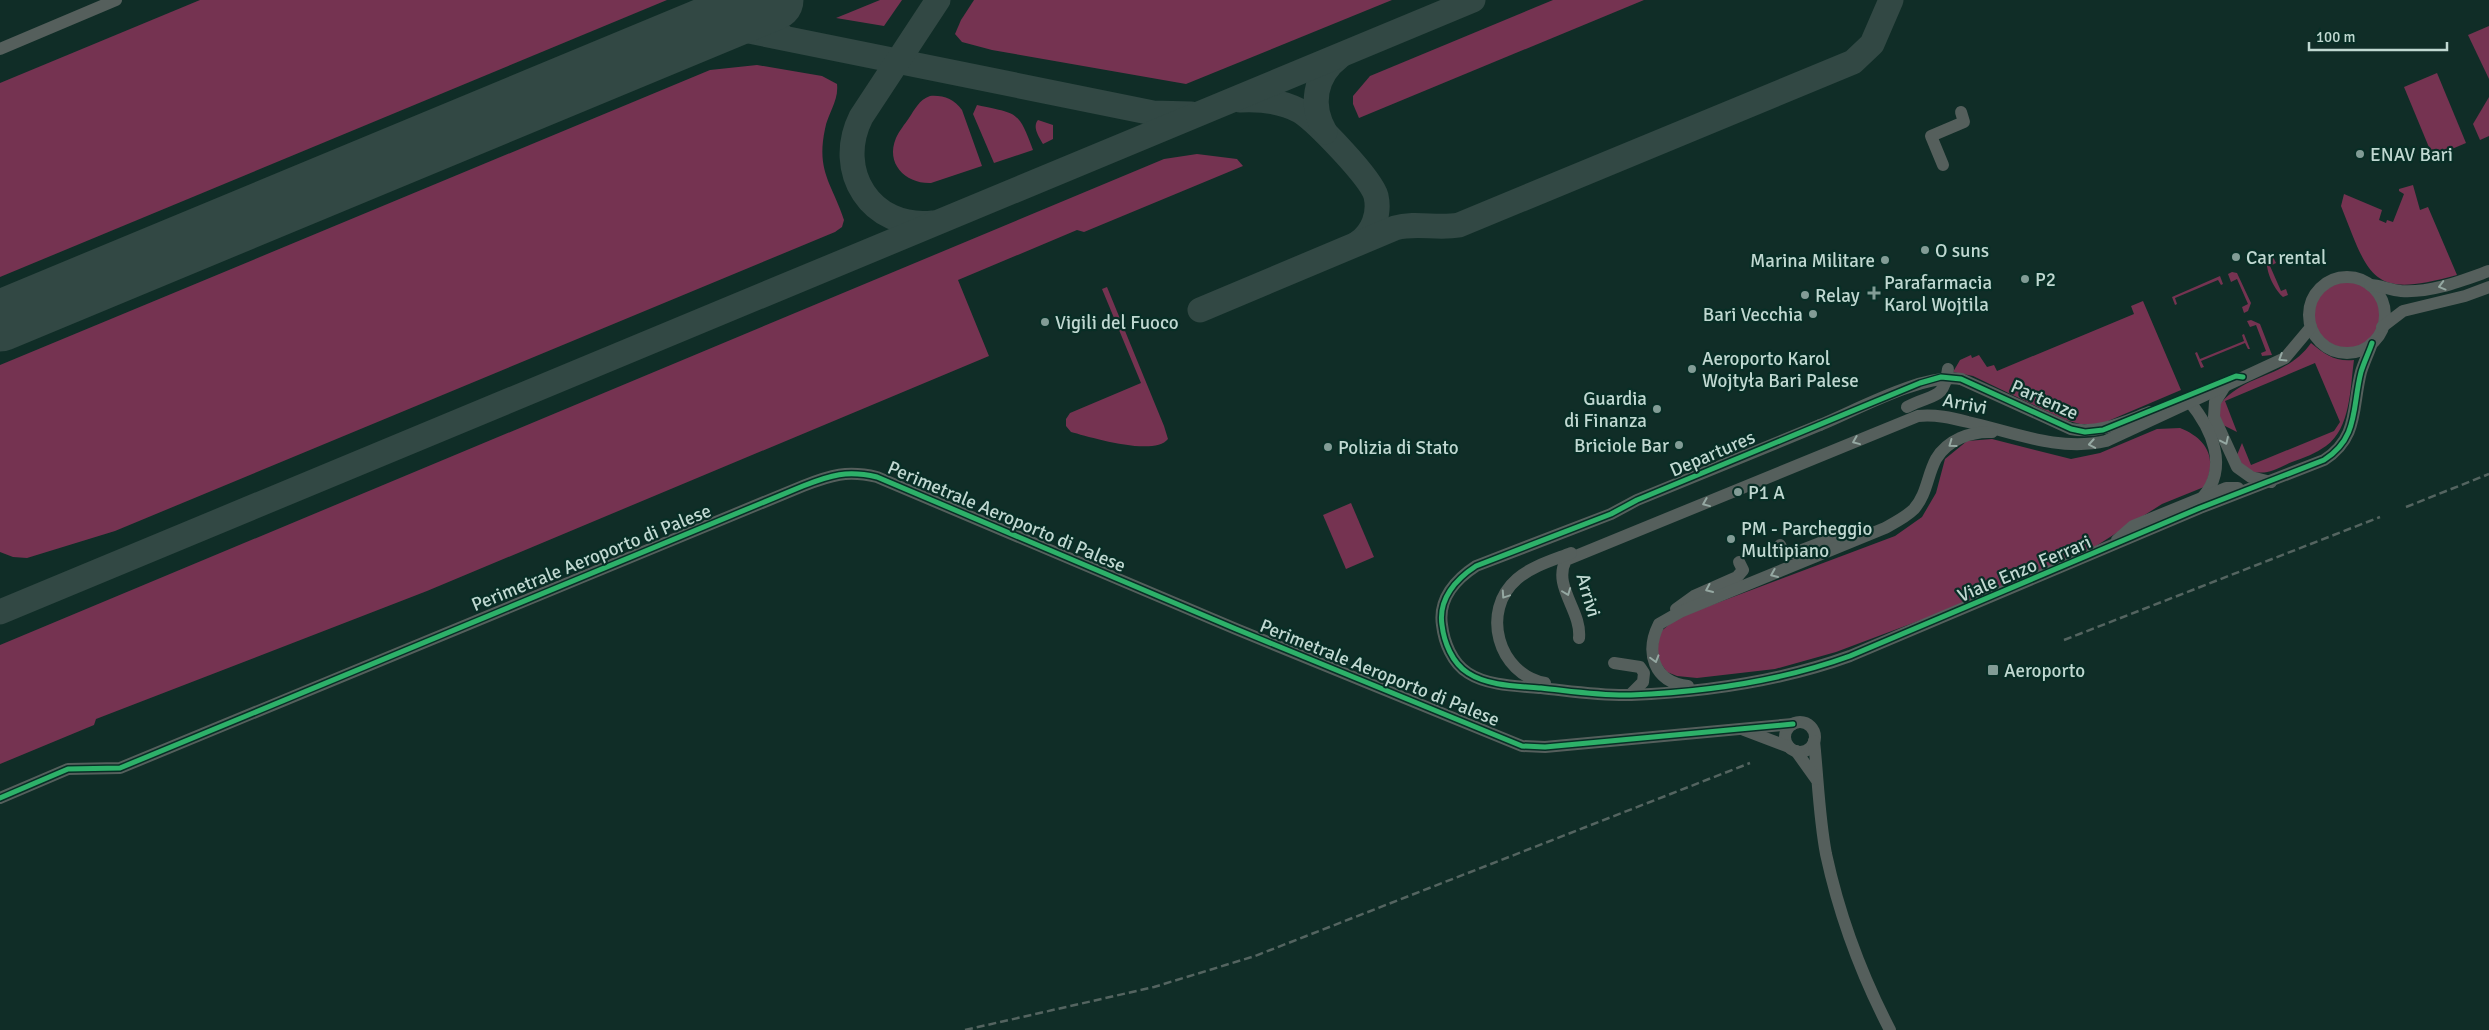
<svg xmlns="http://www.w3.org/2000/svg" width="2489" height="1030" viewBox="0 0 2489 1030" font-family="Signika,sans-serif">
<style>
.green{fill:#753351}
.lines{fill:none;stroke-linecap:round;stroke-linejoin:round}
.taxiway{stroke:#324844;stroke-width:25}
.runway{stroke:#324844;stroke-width:61}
.minor{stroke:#555f5c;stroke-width:12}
.rail{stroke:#546460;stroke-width:2.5;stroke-dasharray:8 4;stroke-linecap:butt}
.minor-bridge{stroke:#555f5c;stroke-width:12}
.cycleway-casing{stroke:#082e26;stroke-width:8}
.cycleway{stroke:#2db169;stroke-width:5}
.oneway{stroke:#95a8a2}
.poi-dot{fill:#829c96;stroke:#082e26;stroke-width:2}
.labels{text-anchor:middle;stroke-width:4.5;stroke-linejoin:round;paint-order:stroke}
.poi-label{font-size:19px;fill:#c0d8d1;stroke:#082e26;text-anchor:start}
.street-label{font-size:19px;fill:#c0d8d1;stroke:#082e26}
</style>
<rect width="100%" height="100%" fill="#102d27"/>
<g class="green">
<path d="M 200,0 L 667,0 L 0,277 L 0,83 Z"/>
<path d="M 880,0 L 902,0 L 884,26 L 836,18 Z"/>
<path d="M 974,0 L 1392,0 L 1186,84 L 992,50 L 962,42 L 955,34 L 961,20 Z"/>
<path d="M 1553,0 L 1644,0 L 1359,118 L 1353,104 L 1353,96 L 1370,76 Z"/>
<path d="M 2489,26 L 2489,79 L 2468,35 Z"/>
<path d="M 757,65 L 822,76 L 837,84 C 839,101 828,113 825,129 C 816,172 832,183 844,220 L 842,227 L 835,232 L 115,531 L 27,558 L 13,557 L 0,552 L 0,365 L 710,70 Z"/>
<path d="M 2437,73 L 2466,143 L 2433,157 L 2404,87 Z"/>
<path d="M 930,96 C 943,95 954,99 962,110 L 982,166 L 931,183 C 906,184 885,164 896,138 C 899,131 905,124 909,118 C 915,109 919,100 930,96 Z"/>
<path d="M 2489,97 L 2489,136 L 2480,140 L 2473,124 Z"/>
<path d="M 977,105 C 1018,114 1018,110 1033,150 L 994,163 L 973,114 Z"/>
<path d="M 1038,120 L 1053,125 L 1053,139 L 1043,144 C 1039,137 1032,127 1038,120 Z"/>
<path d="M 1197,154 L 1237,159 L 1243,166 L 1084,232 L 1077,230 L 958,280 L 989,356 L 427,591 L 96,719 L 94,725 L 0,764 L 0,645 L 1164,159 Z"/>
<path d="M 2413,185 L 2420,210 L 2428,207 L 2457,275 C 2371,299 2370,279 2341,206 L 2344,194 L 2382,210 L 2379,220 L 2386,223 L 2387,220 L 2393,222 L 2404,194 L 2399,191 L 2399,189 Z"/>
<path d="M 2272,255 L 2276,263 L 2270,266 L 2281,291 L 2286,289 L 2288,295 L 2283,297 C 2273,288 2265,270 2267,257 Z"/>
<path d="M 2232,272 L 2237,273 L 2251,303 L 2248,311 L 2244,313 L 2242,307 L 2248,304 L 2237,279 L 2231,282 L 2228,274 Z"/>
<path d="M 2220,276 L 2223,284 L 2221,285 L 2218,280 L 2175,298 L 2177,304 L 2175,305 L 2172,297 Z"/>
<circle cx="2347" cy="315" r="33"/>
<path d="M 1107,287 L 1164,426 L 1168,439 C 1154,457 1090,437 1071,432 L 1066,426 L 1066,419 L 1070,413 L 1141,383 L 1102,289 Z"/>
<path d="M 2143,301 L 2181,390 L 2101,424 L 2080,424 L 2065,420 L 1973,376 L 1953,372 L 1960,360 L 1971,355 L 1972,358 L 1979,355 L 1987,367 L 1994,365 L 1997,371 L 2134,314 L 2131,306 Z"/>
<path d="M 2251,320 L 2260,324 L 2272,355 L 2262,356 L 2261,353 L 2266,351 L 2256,325 L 2250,327 L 2247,321 Z"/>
<path d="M 2244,334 L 2250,349 L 2248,349 L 2245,343 L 2201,361 L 2204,367 L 2201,368 L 2195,353 L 2197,352 L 2200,359 L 2244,341 L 2242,335 Z"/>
<path d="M 2311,343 C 2324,354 2335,362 2354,360 C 2350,388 2351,428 2326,446 C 2316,453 2304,458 2292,462 C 2271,471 2267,476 2245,470 L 2237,455 L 2242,443 L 2251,465 L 2334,431 L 2340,422 L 2315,363 L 2225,401 L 2237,432 L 2221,424 L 2217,408 C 2243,372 2285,380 2311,343 Z"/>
<path d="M 2180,428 C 2208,439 2218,460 2204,487 L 2162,504 L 2085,553 L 1937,614 L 1836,652 L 1775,669 L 1697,678 L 1677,676 L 1667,672 L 1657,658 L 1659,633 L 1677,618 L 1895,536 L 1922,517 L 1936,493 L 1945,459 L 1967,441 L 1992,439 L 2071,459 L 2100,453 L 2157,429 Z"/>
<path d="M 1351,503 L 1374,557 L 1346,569 L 1323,515 Z"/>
</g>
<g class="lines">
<g class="taxiway">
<path d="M 778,0 C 764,13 770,26 783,37"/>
<path d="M 697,32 L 728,27 L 744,30 L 1153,113 L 1191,114"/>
<path d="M 1240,100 C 1260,99 1282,101 1300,111 C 1317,122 1371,178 1376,196 C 1380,214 1373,233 1358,243"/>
<path d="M 1325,132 C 1310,106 1314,76 1339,57"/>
<path d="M 933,223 C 871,230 834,171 861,117 L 938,0"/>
<path d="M 1200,310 L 1395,228 C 1416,222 1437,229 1459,225 L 1853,62 L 1872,44 L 1891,0"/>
<path d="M 0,612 L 1473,0"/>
</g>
<path class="runway" d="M 0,321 L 773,0"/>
<g class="minor">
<path d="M 0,49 L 116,0"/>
<path d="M 1943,165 L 1931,136 L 1964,122 L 1961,112"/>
<circle cx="2347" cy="315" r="38"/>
<path d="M 2370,285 C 2380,285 2390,290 2401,291 C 2431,293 2461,281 2489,271"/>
<path d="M 2382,327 L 2403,311 L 2465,296 L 2489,287"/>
<path d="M 1961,379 L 2071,429 C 2100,434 2123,422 2150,412"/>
<path d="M 2225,386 L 2215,402 L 2214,417 L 2237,467 L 2251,477 L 2271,482"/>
<path d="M 2189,401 C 2212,429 2229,467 2203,497"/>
<path d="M 1907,407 C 1933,393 1944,401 1948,369"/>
<path d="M 1820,425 L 1637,500 L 1611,514 L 1476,566 C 1456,579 1438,599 1442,625 C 1444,642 1452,663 1468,673 C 1488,686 1517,686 1541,688 C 1570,691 1602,696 1631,695 C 1705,692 1781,681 1850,656 L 2200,508 L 2324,460 C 2359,438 2352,407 2361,372 C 2364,362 2369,352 2372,343"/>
<path d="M 2117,540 L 2133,526 L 2226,488 L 2238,488"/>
<path d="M 1780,545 L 1784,553 L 1794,553 L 1838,536 L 1864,530"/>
<path d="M 1676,609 L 1694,596 L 1737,577 L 1743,570 L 1739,562"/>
<path d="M 1579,638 C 1582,611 1552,586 1566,560 L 1918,416 C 1935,414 1952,418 1968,422 C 2013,432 2059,452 2106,441 L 2285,358 L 2311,327"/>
<path d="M 1614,663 L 1640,667 L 1644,673 L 1643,682 L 1630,695"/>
<path d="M 1545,683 C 1498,674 1480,611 1517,579 C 1532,566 1553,560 1571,553"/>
<path d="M 1688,686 C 1653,682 1645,652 1659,624 L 1680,612 L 1885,528 C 1894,523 1906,517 1914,509 C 1927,494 1927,476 1936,459 C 1947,440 1971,431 1992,432"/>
<circle cx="1800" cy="737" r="15"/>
<path d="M 1744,730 L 1789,747"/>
<path d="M 1814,741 C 1818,779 1819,817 1826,854 C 1839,914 1862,976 1890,1030"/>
<path d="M 1796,751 L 1816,779"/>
<path d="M 0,798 L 68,769 L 120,768 L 803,486 C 831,475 847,470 877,477 L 1236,629 L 1522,746 L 1545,747 L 1793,724"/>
</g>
<g class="rail">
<path d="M 2406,507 L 2489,474"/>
<path d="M 2064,640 L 2380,517"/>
<path d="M 965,1030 L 1154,987 L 1255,956 L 1750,763"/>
</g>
<path class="minor-bridge" d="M 1820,425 C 1857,410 1923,373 1961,379"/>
<defs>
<g id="cycleway">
<path d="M 2243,377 L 2236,376 L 2103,430 L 2085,432 L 2071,429 L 1961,379 L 1941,377 L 1920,383 L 1637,500 L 1611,514 L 1476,566 C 1456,579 1438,599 1442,625 C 1444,642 1452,663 1468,673 C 1488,686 1517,686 1541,688 C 1570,691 1602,696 1631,695 C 1705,692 1781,681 1850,656 L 2200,508 L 2324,460 C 2359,438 2352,407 2361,372 C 2364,362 2369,352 2372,343"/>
<path d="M 0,798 L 68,769 L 120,768 L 803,486 C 831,475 847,470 877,477 L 1236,629 L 1522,746 L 1545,747 L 1793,724"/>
</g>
</defs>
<use href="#cycleway" class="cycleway-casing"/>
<use href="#cycleway" class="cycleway"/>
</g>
<defs><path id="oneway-chevron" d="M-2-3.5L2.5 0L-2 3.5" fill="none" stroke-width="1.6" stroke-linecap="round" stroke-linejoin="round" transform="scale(1.25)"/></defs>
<g class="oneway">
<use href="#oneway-chevron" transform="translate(2442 286) rotate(165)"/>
<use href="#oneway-chevron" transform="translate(2282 358) rotate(148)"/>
<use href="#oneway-chevron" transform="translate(1856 441) rotate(158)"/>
<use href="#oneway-chevron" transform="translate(2225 441) rotate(65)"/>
<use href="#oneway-chevron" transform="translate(1952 444) rotate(144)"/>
<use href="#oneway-chevron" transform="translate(2092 444) rotate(170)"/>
<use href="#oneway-chevron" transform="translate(1706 503) rotate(158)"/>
<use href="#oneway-chevron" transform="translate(1774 574) rotate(157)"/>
<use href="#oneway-chevron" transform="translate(1709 589) rotate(156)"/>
<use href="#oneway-chevron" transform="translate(1567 592) rotate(69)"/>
<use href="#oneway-chevron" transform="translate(1505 595) rotate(124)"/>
<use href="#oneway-chevron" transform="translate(1655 659) rotate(74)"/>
</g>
<g class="poi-dot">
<circle cx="2360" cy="154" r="5"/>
<circle cx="1925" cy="250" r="5"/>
<circle cx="2236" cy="257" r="5"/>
<circle cx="1885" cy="260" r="5"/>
<circle cx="2025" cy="279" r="5"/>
<path d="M1871.5 285.5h5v5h5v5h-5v5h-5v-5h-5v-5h5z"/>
<circle cx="1805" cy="295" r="5"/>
<circle cx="1813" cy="314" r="5"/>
<circle cx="1045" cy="322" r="5"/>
<circle cx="1692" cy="369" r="5"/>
<circle cx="1657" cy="409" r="5"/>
<circle cx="1679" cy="445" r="5"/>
<circle cx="1328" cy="447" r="5"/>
<circle cx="1738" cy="492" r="5"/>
<circle cx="1731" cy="539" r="5"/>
<rect x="1987" y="664" width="12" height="12" rx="2.5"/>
</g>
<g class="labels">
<g class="poi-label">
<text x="2370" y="161">ENAV Bari</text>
<text x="1935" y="257">O suns</text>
<text x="2246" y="264">Car rental</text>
<text x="1875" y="267" text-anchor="end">Marina Militare</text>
<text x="2035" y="286">P2</text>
<text x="1884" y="289">Parafarmacia<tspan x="1884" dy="22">Karol Wojtila</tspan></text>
<text x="1815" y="302">Relay</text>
<text x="1803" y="321" text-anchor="end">Bari Vecchia</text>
<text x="1055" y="329">Vigili del Fuoco</text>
<text x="1702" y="365">Aeroporto Karol<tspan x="1702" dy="22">Wojtyła Bari Palese</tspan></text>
<text x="1647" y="405" text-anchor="end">Guardia<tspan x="1647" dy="22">di Finanza</tspan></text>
<text x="1669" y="452" text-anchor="end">Briciole Bar</text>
<text x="1338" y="454">Polizia di Stato</text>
<text x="1748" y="499">P1 A</text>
<text x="1741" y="535">PM - Parcheggio<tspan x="1741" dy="22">Multipiano</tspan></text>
<text x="2004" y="677">Aeroporto</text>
</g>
<g class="street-label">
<text transform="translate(2045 399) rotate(24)" y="7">Partenze</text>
<text transform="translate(1965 403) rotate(11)" y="7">Arrivi</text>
<text transform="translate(1712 453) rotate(-23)" y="7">Departures</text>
<text transform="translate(1007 516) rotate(23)" y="7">Perimetrale Aeroporto di Palese</text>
<text transform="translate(591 557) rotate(-22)" y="7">Perimetrale Aeroporto di Palese</text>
<text transform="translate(2024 568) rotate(-23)" y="7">Viale Enzo Ferrari</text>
<text transform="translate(1589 595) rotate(74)" y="7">Arrivi</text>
<text transform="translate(1380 672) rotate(22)" y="7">Perimetrale Aeroporto di Palese</text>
</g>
</g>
<path d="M2309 42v8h138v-8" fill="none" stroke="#c0d8d1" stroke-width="2.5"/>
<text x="2316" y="42" font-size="15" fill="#c0d8d1" stroke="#082e26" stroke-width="4" paint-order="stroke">100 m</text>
</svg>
